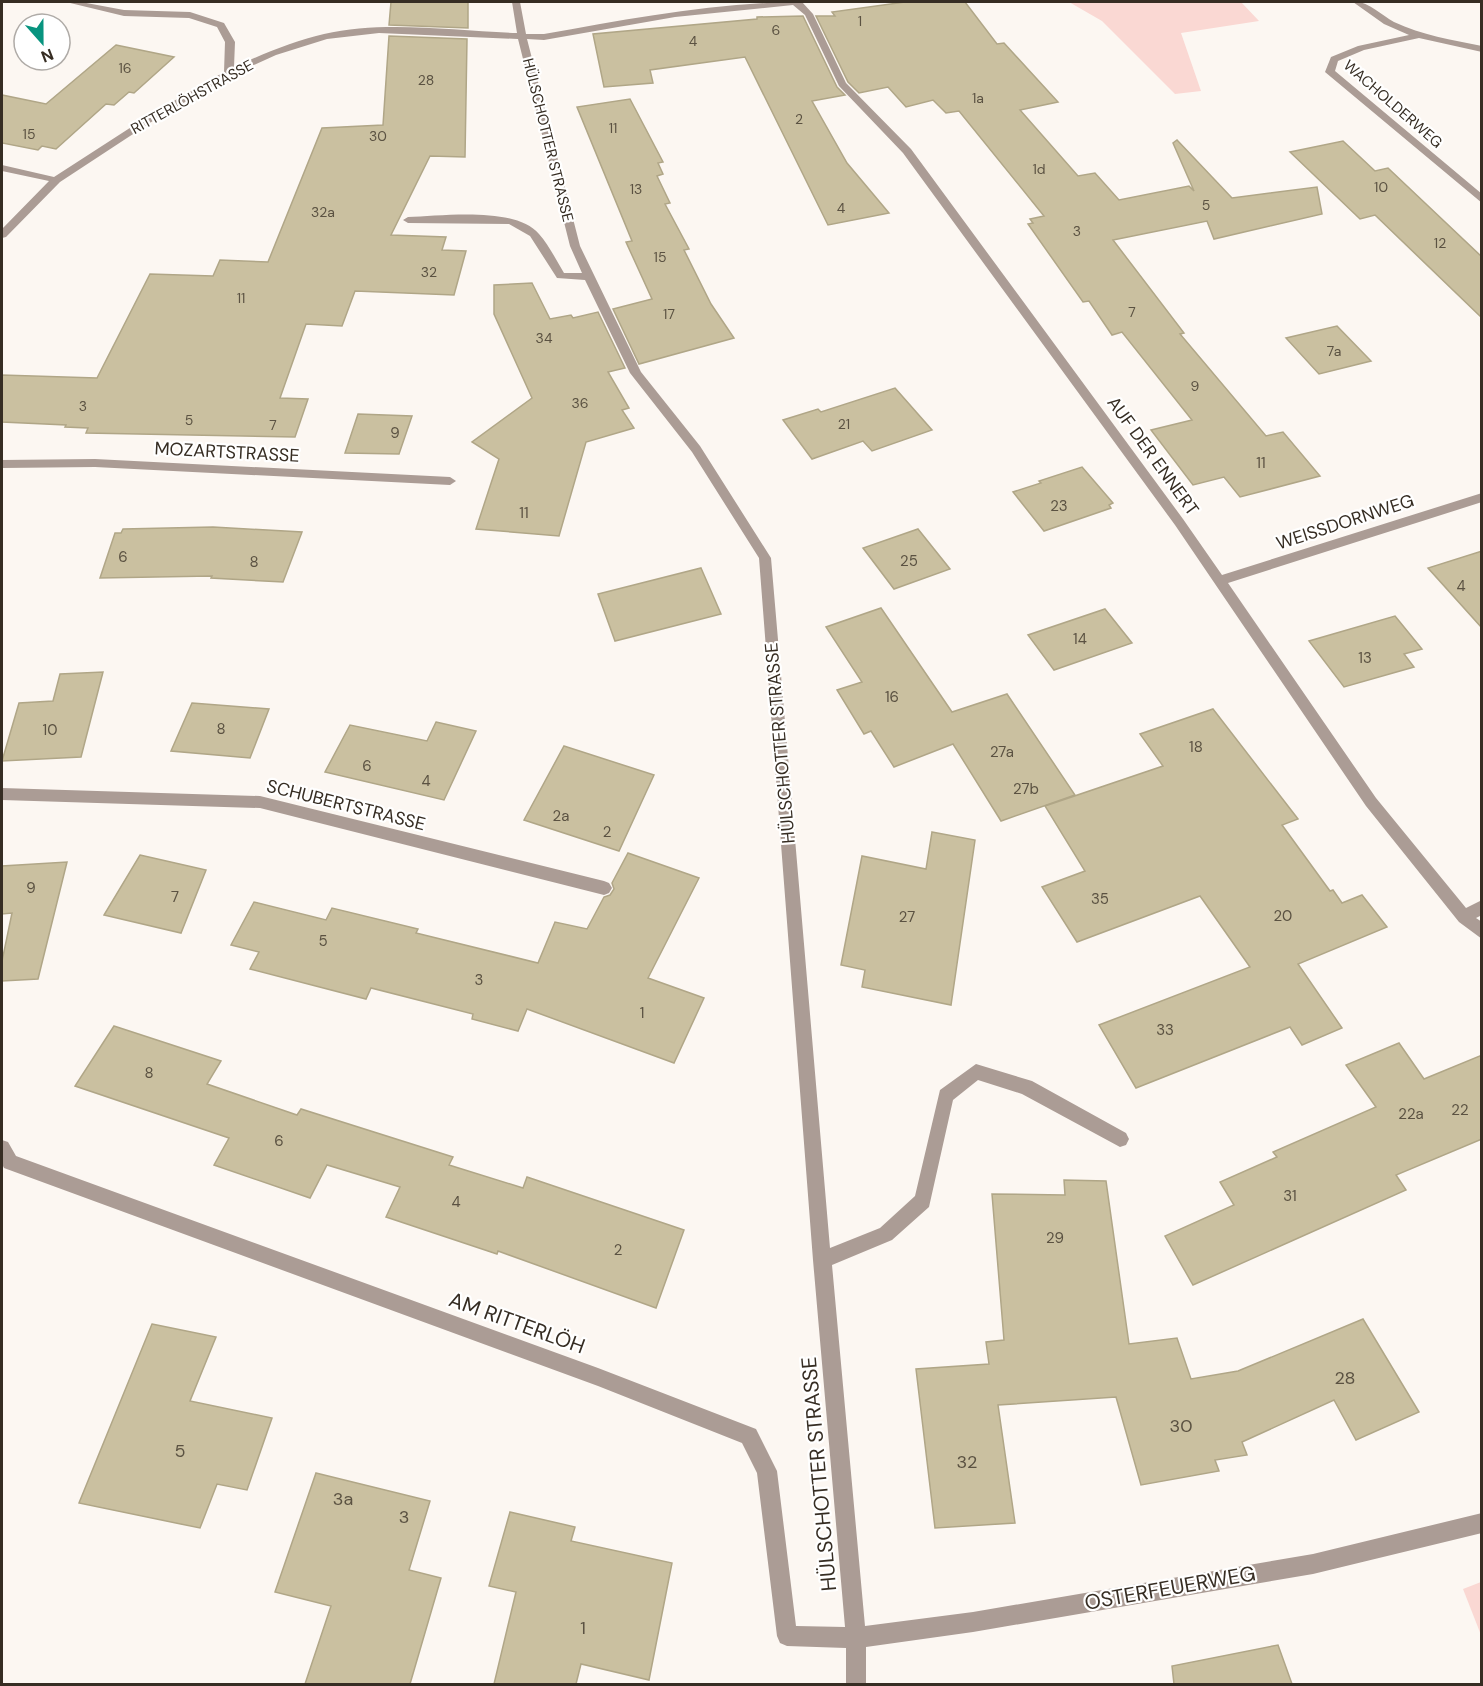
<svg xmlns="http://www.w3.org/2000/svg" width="1483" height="1686" viewBox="0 0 1483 1686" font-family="'DM Sans',sans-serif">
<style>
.green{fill:#fad8d3}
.building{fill:#cac0a0;stroke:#b0a687;stroke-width:1.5}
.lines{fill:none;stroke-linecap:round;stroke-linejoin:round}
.minor{fill:#ab9c95;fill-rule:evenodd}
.labels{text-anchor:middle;stroke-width:4.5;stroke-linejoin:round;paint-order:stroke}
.far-number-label{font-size:14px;fill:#5b5242}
.far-street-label{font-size:15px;fill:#362d23;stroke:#fff}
.number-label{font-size:15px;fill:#5b5242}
.street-label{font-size:18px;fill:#362d23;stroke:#fff}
.near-number-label{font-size:18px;fill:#5b5242}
.near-street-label{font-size:21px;fill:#362d23;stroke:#fff}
</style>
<rect width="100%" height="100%" fill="#fcf7f2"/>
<g class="green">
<path d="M 1069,2 L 1241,2 L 1259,21 L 1181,33 L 1201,91 L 1175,94 L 1102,21 Z"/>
<path d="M 1481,1582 L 1481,1635 L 1463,1589 Z"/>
</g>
<g class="building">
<path d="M 391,2 L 468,2 L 468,28 L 389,25 Z"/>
<path d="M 905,2 L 965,2 L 997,44 L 1004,43 L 1058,102 L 1020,110 L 1078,176 L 1095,173 L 1119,200 L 1189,186 L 1194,191 L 1173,143 L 1177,140 L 1232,198 L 1317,187 L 1322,214 L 1214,239 L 1207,221 L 1113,240 L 1184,333 L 1180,334 L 1266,436 L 1283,432 L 1320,476 L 1240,497 L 1224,477 L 1193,485 L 1151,430 L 1192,420 L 1122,332 L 1112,335 L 1089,301 L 1083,302 L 1028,224 L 1033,223 L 1030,219 L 1044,216 L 959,111 L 946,113 L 933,100 L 906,107 L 888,87 L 859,93 L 848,82 L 816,16 L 835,16 L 832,12 Z"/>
<path d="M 803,16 L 837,87 L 845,95 L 812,101 L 847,163 L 889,213 L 828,225 L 745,57 L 650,70 L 653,83 L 604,87 L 593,34 L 757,19 L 757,17 Z"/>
<path d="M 389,36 L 467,39 L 465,157 L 430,156 L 391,235 L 446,237 L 442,250 L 466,251 L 454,295 L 355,291 L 342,326 L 306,324 L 280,398 L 308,399 L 295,437 L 86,433 L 88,428 L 65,427 L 66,425 L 2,422 L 2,375 L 97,378 L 150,274 L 213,276 L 220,260 L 268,262 L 322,128 L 383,125 Z"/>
<path d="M 116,45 L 174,57 L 134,93 L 129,92 L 114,105 L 106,104 L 56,149 L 42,146 L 38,150 L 2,143 L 2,95 L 46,104 Z"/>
<path d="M 630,99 L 663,162 L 658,163 L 663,174 L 657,176 L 670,203 L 665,204 L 689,249 L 684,250 L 711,304 L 734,338 L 639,364 L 613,309 L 652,299 L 626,242 L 632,241 L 577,107 Z"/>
<path d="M 1343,141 L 1375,171 L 1388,168 L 1482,257 L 1482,318 L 1375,215 L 1360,219 L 1290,152 Z"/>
<path d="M 532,283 L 550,319 L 571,315 L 573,318 L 598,312 L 625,368 L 608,372 L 629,408 L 622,410 L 634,428 L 586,442 L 559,536 L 476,529 L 499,459 L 472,442 L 532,398 L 494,314 L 494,285 Z"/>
<path d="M 1337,326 L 1371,361 L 1319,374 L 1286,338 Z"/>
<path d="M 895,388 L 932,430 L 872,451 L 863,441 L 812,459 L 783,420 L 818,409 L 821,412 Z"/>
<path d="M 358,414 L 412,416 L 399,454 L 345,453 Z"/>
<path d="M 1082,467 L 1113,503 L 1109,505 L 1111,508 L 1044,531 L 1013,492 L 1041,483 L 1039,481 Z"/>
<path d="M 213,527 L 302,532 L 283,582 L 211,578 L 212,576 L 100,578 L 115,533 L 121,533 L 123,529 Z"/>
<path d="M 918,529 L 950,569 L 894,589 L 863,548 Z"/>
<path d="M 1482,551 L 1482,628 L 1428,568 Z"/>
<path d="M 701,568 L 721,614 L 615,641 L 598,594 Z"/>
<path d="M 881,608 L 952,712 L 1007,694 L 1075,795 L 1001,821 L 953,744 L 894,767 L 871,731 L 864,734 L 837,690 L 862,682 L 826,627 Z"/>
<path d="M 1105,609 L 1132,643 L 1054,670 L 1028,635 Z"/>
<path d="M 1395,616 L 1422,649 L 1404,654 L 1414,667 L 1344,687 L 1309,641 Z"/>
<path d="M 103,672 L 81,757 L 2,761 L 19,703 L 53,701 L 60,674 Z"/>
<path d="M 192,703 L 269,709 L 250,758 L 171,751 Z"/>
<path d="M 1213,709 L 1298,819 L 1282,825 L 1330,891 L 1333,890 L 1342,903 L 1362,895 L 1387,927 L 1298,964 L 1342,1028 L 1302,1045 L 1290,1027 L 1136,1088 L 1099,1025 L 1250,967 L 1200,896 L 1077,942 L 1042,887 L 1085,871 L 1045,806 L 1163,766 L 1140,734 Z"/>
<path d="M 436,722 L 476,731 L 444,800 L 325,772 L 350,725 L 427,741 Z"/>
<path d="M 564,746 L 654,775 L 619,851 L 524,820 Z"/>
<path d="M 932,832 L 975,840 L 951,1005 L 862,987 L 865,970 L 841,965 L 862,856 L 926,869 Z"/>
<path d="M 628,853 L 699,878 L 648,978 L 704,998 L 674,1063 L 527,1009 L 518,1031 L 472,1019 L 473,1014 L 371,988 L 366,999 L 250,969 L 259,952 L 231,945 L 254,902 L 326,920 L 332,908 L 418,929 L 416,933 L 538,963 L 555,922 L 587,929 L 604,897 L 610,895 L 614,889 L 612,883 Z"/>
<path d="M 140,855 L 206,870 L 181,933 L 104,915 Z"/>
<path d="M 67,862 L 38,979 L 2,981 L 2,961 L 12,913 L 2,914 L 2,866 Z"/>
<path d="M 114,1026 L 221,1061 L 207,1084 L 297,1115 L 301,1109 L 453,1157 L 449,1165 L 523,1188 L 527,1177 L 684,1230 L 656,1308 L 498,1251 L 497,1254 L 386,1217 L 400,1187 L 327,1165 L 310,1198 L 214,1165 L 229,1138 L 75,1086 Z"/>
<path d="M 1399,1043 L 1424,1079 L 1482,1055 L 1482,1139 L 1396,1175 L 1406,1190 L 1193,1285 L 1165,1236 L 1234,1205 L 1220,1182 L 1277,1157 L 1273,1152 L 1376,1107 L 1346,1065 Z"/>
<path d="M 1064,1180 L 1106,1181 L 1129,1344 L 1177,1338 L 1191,1379 L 1238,1371 L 1363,1319 L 1419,1412 L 1356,1440 L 1334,1400 L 1242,1442 L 1247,1455 L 1215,1460 L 1219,1471 L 1141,1485 L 1116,1397 L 998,1405 L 1015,1523 L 935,1528 L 916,1369 L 989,1364 L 986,1342 L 1004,1340 L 992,1194 L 1065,1195 Z"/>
<path d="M 152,1324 L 216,1337 L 190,1401 L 272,1418 L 247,1490 L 217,1484 L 200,1528 L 79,1503 Z"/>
<path d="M 316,1473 L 430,1501 L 409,1570 L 441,1578 L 410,1684 L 305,1684 L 331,1606 L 275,1592 Z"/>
<path d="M 510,1512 L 575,1527 L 571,1541 L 672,1563 L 649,1680 L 581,1664 L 576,1684 L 494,1684 L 516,1592 L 489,1586 Z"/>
<path d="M 1278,1645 L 1292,1684 L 1174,1684 L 1172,1666 Z"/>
</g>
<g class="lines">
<g class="minor">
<path d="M 66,2 L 81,2 L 124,10 L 190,12 L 224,23 L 235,42 L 234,67 C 263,54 293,41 324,34 C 384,20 456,31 517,33 L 512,2 L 520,2 L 526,34 L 544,34 C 629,19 715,2 802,2 L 813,14 L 846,83 L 911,149 L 1183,519 L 1222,575 L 1482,493 L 1482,502 L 1228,583 L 1376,798 L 1466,908 L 1482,900 L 1482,915 L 1476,918 L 1482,922 L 1482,939 L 1459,922 L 1366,806 L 1175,525 L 903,153 L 839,86 L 805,15 L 793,5 L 675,17 L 544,40 L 527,39 L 580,246 L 641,372 L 700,446 L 771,558 L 830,1248 L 880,1228 L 915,1196 L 940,1090 L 976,1064 L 1032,1081 L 1126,1133 L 1129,1139 L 1126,1145 L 1120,1147 L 1022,1094 L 978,1080 L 953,1100 L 929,1207 L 892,1240 L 832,1265 L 865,1626 L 973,1612 L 1313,1554 L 1482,1513 L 1482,1533 L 1313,1574 L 973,1632 L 866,1647 L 866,1684 L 846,1684 L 846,1648 L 787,1646 L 780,1643 L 777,1636 L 757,1473 L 742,1443 L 598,1386 L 4,1168 L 2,1164 L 2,1140 L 8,1142 L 16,1156 L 598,1368 L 756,1429 L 777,1471 L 796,1626 L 845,1627 L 813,1260 L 759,558 L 692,452 L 630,373 L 585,280 L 557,278 L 530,236 L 509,224 L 408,223 L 403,220 L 408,217 C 442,216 515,206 539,234 C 549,245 556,260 564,273 L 582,273 L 570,246 L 518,39 L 379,33 L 327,39 L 276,55 L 232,75 L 159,117 L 60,182 L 6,237 L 2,238 L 2,229 L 49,181 L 2,171 L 2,165 L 54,177 L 153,113 L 224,72 L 225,42 L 217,27 L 189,18 L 124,16 Z"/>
<path d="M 1353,2 C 1367,0 1381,15 1394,22 C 1422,35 1452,40 1482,46 L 1482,52 L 1419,38 L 1364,50 L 1338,61 L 1335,71 L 1482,194 L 1482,203 L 1325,72 L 1331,57 L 1358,46 L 1409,35 L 1384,24 Z"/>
<path d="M 95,459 L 450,477 L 456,481 L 450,485 L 95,467 L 2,468 L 2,460 Z"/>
<path d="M 2,788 L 260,796 L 604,881 L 609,883 L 612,888 L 609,893 L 604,895 L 260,808 L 2,800 Z"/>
</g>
</g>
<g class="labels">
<g class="far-number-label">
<text x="860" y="26">1</text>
<text x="776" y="35">6</text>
<text x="693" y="46">4</text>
<text x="125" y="73">16</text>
<text x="426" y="85">28</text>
<text x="978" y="103">1a</text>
<text x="799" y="124">2</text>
<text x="613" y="133">11</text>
<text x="29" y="139">15</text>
<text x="378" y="141">30</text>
<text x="1039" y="174">1d</text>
<text x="1381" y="192">10</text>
<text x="636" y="194">13</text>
<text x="1206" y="210">5</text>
<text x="841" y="213">4</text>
<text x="323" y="217">32a</text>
<text x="1077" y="236">3</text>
<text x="1440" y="248">12</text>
<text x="660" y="262">15</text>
<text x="429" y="277">32</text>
<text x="241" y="303">11</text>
<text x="1132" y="317">7</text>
<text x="669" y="319">17</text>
<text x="544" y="343">34</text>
<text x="1334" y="356">7a</text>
<text x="1195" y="391">9</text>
<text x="580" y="408">36</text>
<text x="83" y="411">3</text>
<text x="189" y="425">5</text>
<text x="844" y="429">21</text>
<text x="273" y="430">7</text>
</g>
<g class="far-street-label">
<text transform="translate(192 97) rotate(-29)" y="5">RITTERLÖHSTRASSE</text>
<text transform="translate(1393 104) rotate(41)" y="5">WACHOLDERWEG</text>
<text transform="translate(548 140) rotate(76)" y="5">HÜLSCHOTTER STRASSE</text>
</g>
<g class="number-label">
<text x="395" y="438">9</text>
<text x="1261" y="468">11</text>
<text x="1059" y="511">23</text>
<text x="524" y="518">11</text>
<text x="123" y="562">6</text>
<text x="909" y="566">25</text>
<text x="254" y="567">8</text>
<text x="1461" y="591">4</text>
<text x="1080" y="644">14</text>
<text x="1365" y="663">13</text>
<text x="892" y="702">16</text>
<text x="221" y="734">8</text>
<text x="50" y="735">10</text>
<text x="1196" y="752">18</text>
<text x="1002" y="757">27a</text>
<text x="367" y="771">6</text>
<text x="426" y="786">4</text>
<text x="1026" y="794">27b</text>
<text x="561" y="821">2a</text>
<text x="607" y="837">2</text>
<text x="31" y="893">9</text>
<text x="175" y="902">7</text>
<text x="1100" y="904">35</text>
<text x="1283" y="921">20</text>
<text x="907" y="922">27</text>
<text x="323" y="946">5</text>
<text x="479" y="985">3</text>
<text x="642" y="1018">1</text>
<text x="1165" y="1035">33</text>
<text x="149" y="1078">8</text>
<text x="1460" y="1115">22</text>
<text x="1411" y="1119">22a</text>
<text x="279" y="1146">6</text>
<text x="1290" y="1201">31</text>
<text x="456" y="1207">4</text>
<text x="1055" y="1243">29</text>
<text x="618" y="1255">2</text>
</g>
<g class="street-label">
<text transform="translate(227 452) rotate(3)" y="6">MOZARTSTRASSE</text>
<text transform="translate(1153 456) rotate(54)" y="6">AUF DER ENNERT</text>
<text transform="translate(1345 522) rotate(-18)" y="6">WEISSDORNWEG</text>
<text transform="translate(780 743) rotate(-95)" y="6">HÜLSCHOTTER STRASSE</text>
<text transform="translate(346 805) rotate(14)" y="6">SCHUBERTSTRASSE</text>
</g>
<g class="near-number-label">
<text x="1345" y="1384">28</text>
<text x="1181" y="1432">30</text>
<text x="180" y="1457">5</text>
<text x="967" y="1468">32</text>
<text x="343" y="1505">3a</text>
<text x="404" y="1523">3</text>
<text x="583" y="1634">1</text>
</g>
<g class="near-street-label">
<text transform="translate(517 1323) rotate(20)" y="7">AM RITTERLÖH</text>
<text transform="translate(819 1474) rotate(-95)" y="7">HÜLSCHOTTER STRASSE</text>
<text transform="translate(1170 1588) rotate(-10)" y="7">OSTERFEUERWEG</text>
</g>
</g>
<rect width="1483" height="1686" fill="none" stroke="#362d23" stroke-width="6"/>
<g transform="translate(42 42) rotate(159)"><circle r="28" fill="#ffffff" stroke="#afaba7" stroke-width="1.5"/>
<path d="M0-4.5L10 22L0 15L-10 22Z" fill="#08947f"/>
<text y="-9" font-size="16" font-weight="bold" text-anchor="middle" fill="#362d23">N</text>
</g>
</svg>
